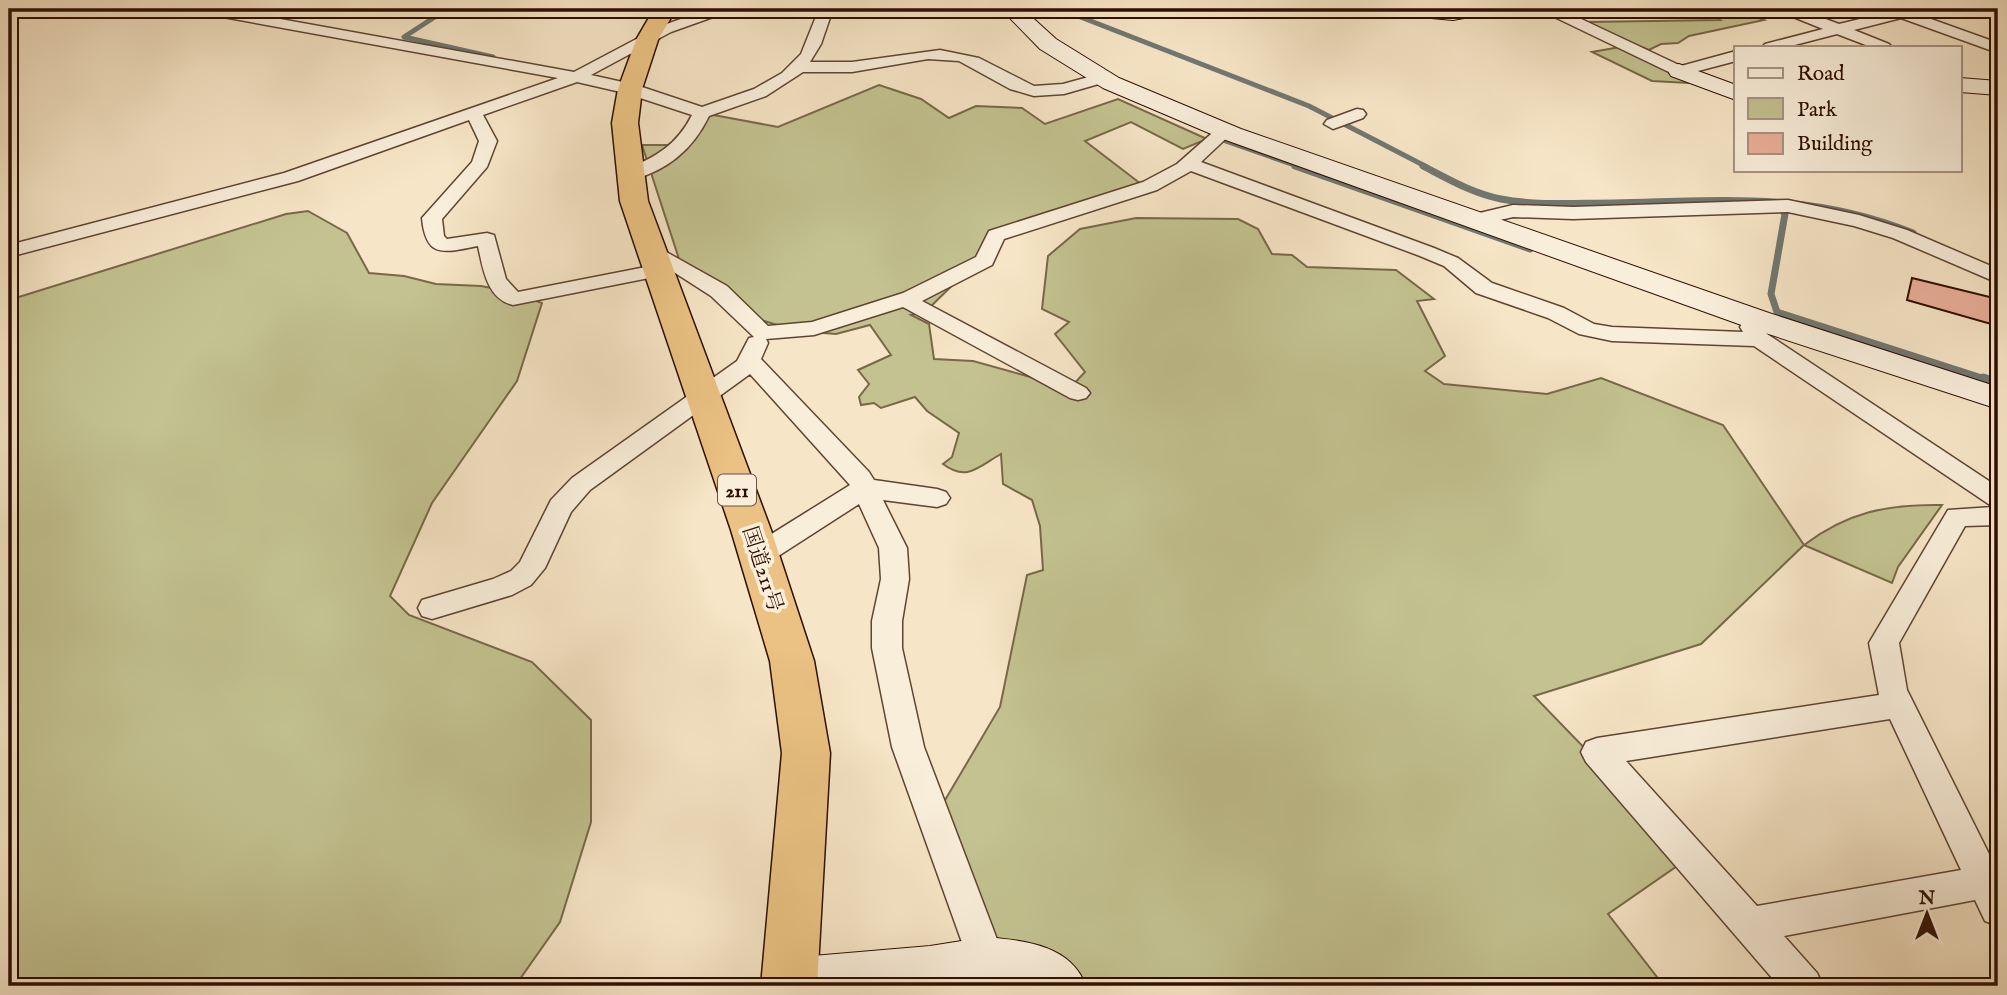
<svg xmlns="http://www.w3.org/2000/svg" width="2007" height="995" viewBox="0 0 2007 995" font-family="'IM FELL English','Noto Serif JP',serif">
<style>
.green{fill:#c3c290;stroke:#786848;stroke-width:2}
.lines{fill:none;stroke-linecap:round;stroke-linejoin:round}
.stream-far2{stroke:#717771;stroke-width:5}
.stream-far1{stroke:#717771;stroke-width:7}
.stream{stroke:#717771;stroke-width:9}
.building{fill:#eaaf99;stroke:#2d0e01;stroke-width:2}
.street-casing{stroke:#5f4432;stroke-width:3}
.secondary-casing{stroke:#2d0e01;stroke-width:2}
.highway-casing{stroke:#2d0e01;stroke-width:3}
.street{fill:#f9eeda;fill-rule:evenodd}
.secondary{fill:#f9eeda;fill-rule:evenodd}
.highway{fill:#ebc283;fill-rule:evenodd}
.labels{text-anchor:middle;stroke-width:7;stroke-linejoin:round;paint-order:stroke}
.shield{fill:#f9eeda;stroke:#6a5142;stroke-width:2}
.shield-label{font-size:19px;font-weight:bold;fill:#2d0e01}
.street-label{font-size:21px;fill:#2d0e01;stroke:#f9eeda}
</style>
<rect width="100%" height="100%" fill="#f6e5c6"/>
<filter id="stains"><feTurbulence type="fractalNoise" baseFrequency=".00286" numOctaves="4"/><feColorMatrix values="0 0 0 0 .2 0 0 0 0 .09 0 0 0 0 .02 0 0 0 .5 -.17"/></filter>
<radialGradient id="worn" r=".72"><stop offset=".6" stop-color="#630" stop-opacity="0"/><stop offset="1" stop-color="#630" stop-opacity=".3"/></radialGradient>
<g class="green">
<path d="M 1716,9 L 1736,9 L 1764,20 L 1689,36 L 1678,43 L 1661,44 L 1649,50 L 1631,43 L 1708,84 L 1652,81 L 1592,52 L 1626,46 L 1585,22 L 1720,20 L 1707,10 Z"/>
<path d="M 879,85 L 921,99 L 949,118 L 976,106 L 1022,108 L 1045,124 L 1118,99 L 1207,139 L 1183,149 L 1131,122 L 1085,141 L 1145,187 L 1010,229 L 925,312 L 911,315 L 929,324 L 934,359 L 973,361 L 1070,388 L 1085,372 L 1055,334 L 1069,322 L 1042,309 L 1048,256 L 1080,229 L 1136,218 L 1238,219 L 1258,229 L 1272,254 L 1292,255 L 1307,267 L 1396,270 L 1434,299 L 1417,301 L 1445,356 L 1425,371 L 1444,384 L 1547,394 L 1601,378 L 1723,425 L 1804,545 C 1848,512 1887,504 1942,505 L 1898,567 L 1892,583 L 1804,545 L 1701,644 L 1534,696 L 1690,857 L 1608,914 L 1664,986 L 1060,986 L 987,963 L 935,817 L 1000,707 L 1027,575 L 1043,570 L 1040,526 L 1032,500 L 1003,484 L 1001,454 C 978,467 967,482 943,464 L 952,457 L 959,433 L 927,411 L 915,397 L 881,408 L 874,403 L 861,405 L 859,397 L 869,384 L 858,370 L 891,355 L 870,325 L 836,334 L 797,331 L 751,317 L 679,259 L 642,145 L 683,145 L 703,113 L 778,127 Z"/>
<path d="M 308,211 L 347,233 L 369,273 L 404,276 L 436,284 L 481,286 L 513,292 L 542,303 L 517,381 L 432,503 L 390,596 L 409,615 L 532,662 L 591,720 L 591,822 L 560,922 L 515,986 L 9,986 L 9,300 L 286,214 Z"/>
</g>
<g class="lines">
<g class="stream-far2">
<path d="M 447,9 L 404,37 L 493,57"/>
<path d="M 1060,9 L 1309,106 L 1427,167"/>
<path d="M 1217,138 L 1300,167"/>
</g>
<g class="stream-far1">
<path d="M 1295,166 L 1530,249"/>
<path d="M 1423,166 C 1448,179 1474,194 1501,199 C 1538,206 1576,203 1613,203 C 1722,201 1809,191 1913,233"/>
<path d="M 1778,204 L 1785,214 L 1771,294 L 1777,312 L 1988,380"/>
</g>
<path class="stream" d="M 1983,378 L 1998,383"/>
</g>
<path class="building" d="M 1912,278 L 1998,299 L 1998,326 L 1907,300 Z"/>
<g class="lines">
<defs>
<g id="street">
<path d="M 194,9 L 225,9 L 574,72 L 661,26 L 709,9 L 729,9 L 727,12 L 671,32 L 591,75 L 636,85 L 702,107 L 754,89 L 782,73 L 801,54 L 819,9 L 833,9 L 821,44 L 810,62 L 852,62 L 940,50 L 979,58 L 1034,86 L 1063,84 L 1103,73 L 1111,78 L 1109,81 L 1064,94 L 1034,96 L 1010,89 L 959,61 L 928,59 L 852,72 L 803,72 L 766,96 L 709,116 C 693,149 667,171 631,180 L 622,174 L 624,170 C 655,158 677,145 692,115 L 625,93 L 577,82 L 483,115 L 497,141 L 487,167 L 442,219 L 444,236 L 447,239 L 487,233 L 494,235 L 506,279 L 518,292 L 661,264 L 642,250 L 645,246 L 652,244 L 727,286 L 768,326 L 812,322 L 903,293 L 976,257 L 989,231 L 1143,182 L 1177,164 L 1219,127 L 1225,126 L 1234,131 L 1201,162 L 1434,248 L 1458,258 L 1492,283 L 1564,308 L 1594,324 L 1612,327 L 1743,332 L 1740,327 L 1743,322 L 1759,322 L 1767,334 L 1998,487 L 1998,525 L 1965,526 L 1899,643 L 1907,690 L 1998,872 L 1998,926 L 1985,921 L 1975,900 L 1784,936 L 1817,973 L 1823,986 L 1779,986 L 1586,762 L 1581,752 L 1586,742 L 1597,738 L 1879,695 L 1869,643 L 1948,510 L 1993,507 L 1754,346 L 1612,341 L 1579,334 L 1548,318 L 1476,293 L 1444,266 L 1420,256 L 1191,171 L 1157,190 L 1004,239 L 992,265 L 922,301 L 1086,388 L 1090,393 L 1086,398 L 1078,400 L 1070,398 L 903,307 L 814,335 L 766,339 L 768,343 L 761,359 L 869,472 L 874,480 L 937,489 L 946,492 L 950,498 L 946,504 L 937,507 L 883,500 L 907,548 L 909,579 L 902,621 L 902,648 L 924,747 L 1006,963 L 1000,976 L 987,981 L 974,976 L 892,747 L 872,648 L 872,621 L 881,579 L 879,548 L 859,504 L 769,562 L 759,565 L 749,562 L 745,555 L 749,548 L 850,485 L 750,374 L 590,490 L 571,512 L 545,568 L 531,585 L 512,595 L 432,619 L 422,616 L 418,608 L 422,600 L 493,579 L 511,571 L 520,562 L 551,500 L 572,478 L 737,361 L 749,338 L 754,337 L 711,296 L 669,269 L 666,274 L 659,276 L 513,305 C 487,299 483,269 478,246 C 445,252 426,260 422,218 L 472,162 L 479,141 L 469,120 L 298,181 L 9,257 L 9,245 L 284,173 L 558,78 L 201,13 ZM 1890,719 L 1961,870 L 1757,906 L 1626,761 Z"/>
<path d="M 1244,9 L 1269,9 L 1275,13 L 1268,17 L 1246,12 Z"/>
<path d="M 1542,9 L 1560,9 L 1681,66 L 1736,51 L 1736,61 L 1679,76 L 1673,74 L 1544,12 Z"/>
<path d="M 1779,9 L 1799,9 L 1839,24 L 1889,12 L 1890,9 L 1924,9 L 1917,14 L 1998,43 L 1998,53 L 1901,18 L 1854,30 L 1889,44 L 1892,47 L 1871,47 L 1837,34 L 1787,47 L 1762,47 L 1765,44 L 1823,29 L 1781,12 Z"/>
<path d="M 1981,9 L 1998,9 L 1998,16 L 1983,12 Z"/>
<path d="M 1357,109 L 1363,110 L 1366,114 L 1363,118 L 1333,129 L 1324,124 L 1327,120 Z"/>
<path d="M 1788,200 L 1859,215 L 1907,230 L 1998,269 L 1998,283 L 1893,238 L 1854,226 L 1788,212 L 1573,219 L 1513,217 L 1474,226 L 1464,220 L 1467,216 L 1513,205 L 1573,207 Z"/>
</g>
<g id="secondary">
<path d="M 1001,9 L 1023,9 L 1056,39 L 1119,78 L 1241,129 L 1769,313 L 1998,387 L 1998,409 L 1747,327 L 1223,139 L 1103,88 L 1040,49 Z"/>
<path d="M 1389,9 L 1495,9 L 1492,13 L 1453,20 L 1399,15 L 1392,13 Z"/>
<path d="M 1679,64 L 1736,85 L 1736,100 L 1671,76 L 1668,71 L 1671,66 Z"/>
<path d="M 1960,78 L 1998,81 L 1998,95 L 1960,92 Z"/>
<path d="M 987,937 C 1026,941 1071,945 1086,986 L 763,986 L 763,984 L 770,965 L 789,958 L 930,946 Z"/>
</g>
<path id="highway" d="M 654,9 L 676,9 L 658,40 L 642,89 L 638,123 L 648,201 L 771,530 L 814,661 L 830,753 L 817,986 L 761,986 L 782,753 L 770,661 L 731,530 L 620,201 L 612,123 L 618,89 L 636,40 Z"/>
</defs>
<use href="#street" class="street-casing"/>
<use href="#secondary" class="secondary-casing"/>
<use href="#highway" class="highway-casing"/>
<use href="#street" class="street"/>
<use href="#secondary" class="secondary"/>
<use href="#highway" class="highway"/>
</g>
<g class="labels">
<rect class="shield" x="718" y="474.5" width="38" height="31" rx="5"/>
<g class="shield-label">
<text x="737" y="497">211</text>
</g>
<g class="street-label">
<text transform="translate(763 569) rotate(72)" y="7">国道211号</text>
</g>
</g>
<rect width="2007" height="995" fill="none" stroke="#f6e5c6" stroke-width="35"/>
<rect x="10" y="10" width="1986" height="974" fill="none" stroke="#2d0e01" stroke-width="3.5"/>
<rect x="18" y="18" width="1972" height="960" fill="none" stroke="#2d0e01" stroke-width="2"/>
<rect x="1734" y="46" width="228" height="126" fill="#f9eeda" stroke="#a79483" stroke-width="2"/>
<rect x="1748" y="68" width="35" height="10" fill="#f9eeda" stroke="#a79483" stroke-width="2"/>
<text x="1797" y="80" font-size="21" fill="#2d0e01">Road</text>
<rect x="1748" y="98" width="35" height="21" fill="#c3c290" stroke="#a79483" stroke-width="2"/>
<text x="1797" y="116" font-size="21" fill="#2d0e01">Park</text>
<rect x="1748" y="133" width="35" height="21" fill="#eaaf99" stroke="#a79483" stroke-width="2"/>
<text x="1797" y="150" font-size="21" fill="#2d0e01">Building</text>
<g transform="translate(1927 914)" stroke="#f9eeda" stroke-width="5" paint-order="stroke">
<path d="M0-5L12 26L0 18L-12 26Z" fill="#2d0e01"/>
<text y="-10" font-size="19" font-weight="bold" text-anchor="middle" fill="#2d0e01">N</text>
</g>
<rect width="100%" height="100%" filter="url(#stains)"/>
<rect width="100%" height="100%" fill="url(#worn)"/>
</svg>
